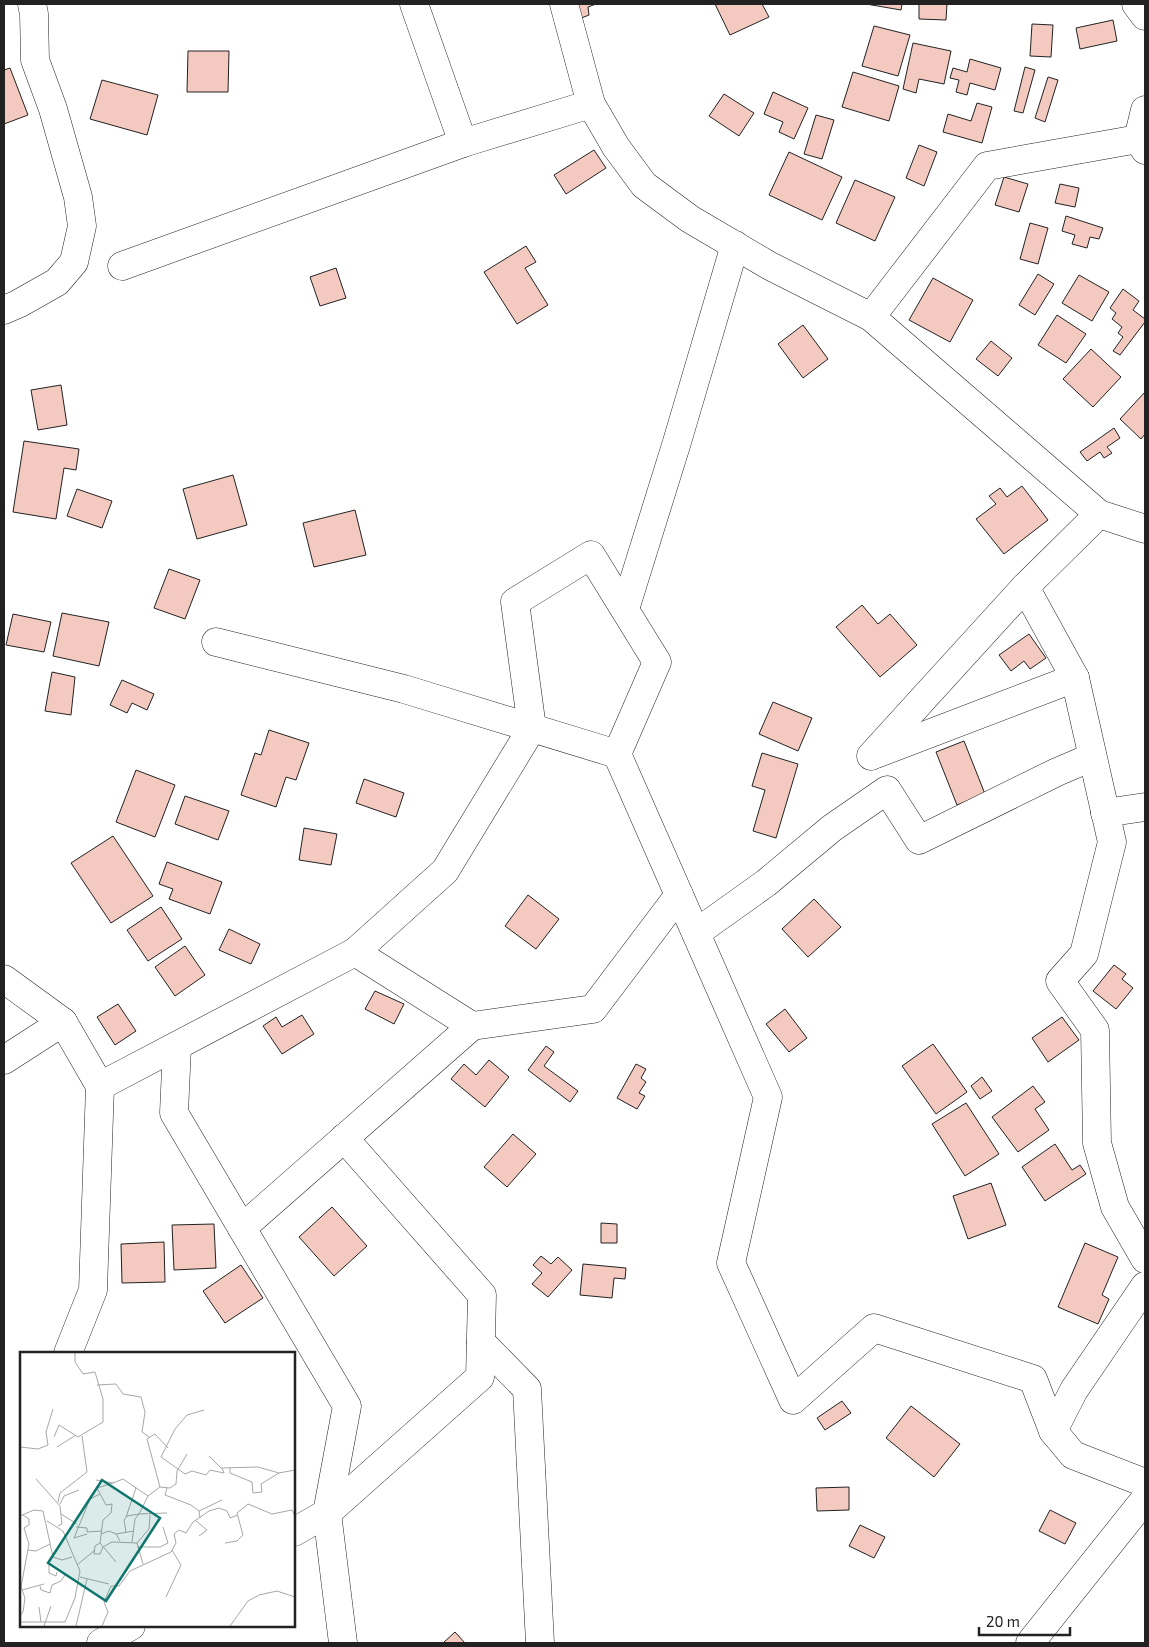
<svg xmlns="http://www.w3.org/2000/svg" width="1149" height="1647" viewBox="0 0 1149 1647" font-family="'Exo 2',sans-serif">
<style>
.building{fill:#f3c9c0;stroke:#222}
.lines{fill:none;stroke-linecap:round;stroke-linejoin:round}
.minor-casing{stroke:#222;stroke-width:29}
.minor{stroke:#fff;stroke-width:28}
.inset-road{fill:none;stroke:#a7a7a7;stroke-width:1}
.view{fill:#0f766e;fill-opacity:0.15;stroke:#0f766e;stroke-width:2.5}
.inset-edge{fill:none;stroke:#222;stroke-width:2.5}
</style>
<rect width="100%" height="100%" fill="#fff"/>
<g class="building">
<path d="M 575,4 L 596,4 L 588,7 L 589,15 L 579,19 Z"/>
<path d="M 715,4 L 762,4 L 769,17 L 730,35 Z"/>
<path d="M 866,4 L 902,4 L 901,10 Z"/>
<path d="M 919,4 L 947,4 L 946,20 L 919,19 Z"/>
<path d="M 1113,20 L 1117,41 L 1080,49 L 1076,28 Z"/>
<path d="M 1032,24 L 1053,25 L 1051,57 L 1030,56 Z"/>
<path d="M 874,26 L 910,35 L 898,76 L 862,66 Z"/>
<path d="M 913,43 L 951,51 L 944,84 L 919,79 L 916,93 L 903,89 Z"/>
<path d="M 188,51 L 229,51 L 228,92 L 187,92 Z"/>
<path d="M 970,59 L 1001,68 L 995,90 L 970,83 L 967,95 L 956,92 L 959,80 L 950,78 L 953,68 L 967,72 Z"/>
<path d="M 1025,67 L 1035,70 L 1023,113 L 1014,111 Z"/>
<path d="M 10,68 L 28,115 L 4,124 L 4,70 Z"/>
<path d="M 853,72 L 899,86 L 889,121 L 842,107 Z"/>
<path d="M 1048,77 L 1058,80 L 1045,122 L 1035,118 Z"/>
<path d="M 102,80 L 158,95 L 147,135 L 90,119 Z"/>
<path d="M 773,92 L 808,108 L 794,139 L 779,132 L 783,122 L 764,114 Z"/>
<path d="M 724,94 L 754,113 L 739,136 L 709,116 Z"/>
<path d="M 977,103 L 992,107 L 982,143 L 943,132 L 948,114 L 971,121 Z"/>
<path d="M 816,115 L 834,120 L 822,159 L 804,154 Z"/>
<path d="M 919,145 L 937,152 L 924,186 L 906,178 Z"/>
<path d="M 594,150 L 606,168 L 566,194 L 554,175 Z"/>
<path d="M 789,152 L 842,177 L 822,220 L 769,195 Z"/>
<path d="M 1004,177 L 1028,184 L 1019,212 L 995,205 Z"/>
<path d="M 855,180 L 895,197 L 875,241 L 836,223 Z"/>
<path d="M 1060,184 L 1079,188 L 1075,207 L 1055,203 Z"/>
<path d="M 1066,216 L 1103,228 L 1099,239 L 1090,237 L 1087,248 L 1072,244 L 1075,235 L 1062,231 Z"/>
<path d="M 1030,223 L 1048,228 L 1038,264 L 1020,259 Z"/>
<path d="M 526,246 L 536,262 L 525,268 L 548,305 L 517,324 L 484,272 Z"/>
<path d="M 336,268 L 346,298 L 320,306 L 310,277 Z"/>
<path d="M 1038,274 L 1054,284 L 1035,315 L 1019,305 Z"/>
<path d="M 1079,275 L 1109,292 L 1092,321 L 1062,303 Z"/>
<path d="M 933,278 L 973,300 L 950,342 L 909,320 Z"/>
<path d="M 1123,289 L 1139,301 L 1133,310 L 1145,319 L 1145,322 L 1120,355 L 1113,351 L 1123,337 L 1118,333 L 1122,327 L 1112,319 L 1116,313 L 1110,308 Z"/>
<path d="M 1057,315 L 1086,334 L 1066,363 L 1038,345 Z"/>
<path d="M 803,325 L 828,359 L 803,378 L 778,344 Z"/>
<path d="M 991,341 L 1012,358 L 998,376 L 976,359 Z"/>
<path d="M 1091,349 L 1121,377 L 1093,407 L 1063,379 Z"/>
<path d="M 61,385 L 67,425 L 38,430 L 31,390 Z"/>
<path d="M 1145,392 L 1145,434 L 1141,439 L 1120,419 Z"/>
<path d="M 1114,428 L 1120,438 L 1107,447 L 1112,453 L 1104,458 L 1100,452 L 1087,461 L 1080,452 Z"/>
<path d="M 24,441 L 79,449 L 76,470 L 64,468 L 56,519 L 13,512 Z"/>
<path d="M 233,475 L 247,525 L 197,539 L 183,489 Z"/>
<path d="M 1022,486 L 1048,520 L 1004,554 L 976,519 L 996,504 L 989,496 L 1000,488 L 1007,497 Z"/>
<path d="M 77,489 L 112,501 L 102,528 L 67,516 Z"/>
<path d="M 355,510 L 366,555 L 314,567 L 303,523 Z"/>
<path d="M 169,569 L 200,580 L 185,619 L 154,608 Z"/>
<path d="M 862,605 L 878,624 L 890,614 L 917,645 L 880,677 L 836,627 Z"/>
<path d="M 62,613 L 109,622 L 99,666 L 53,656 Z"/>
<path d="M 13,614 L 51,622 L 44,652 L 6,645 Z"/>
<path d="M 1029,634 L 1046,658 L 1030,669 L 1024,661 L 1011,671 L 999,655 Z"/>
<path d="M 52,672 L 75,677 L 71,715 L 45,711 Z"/>
<path d="M 122,680 L 154,694 L 147,710 L 132,703 L 127,713 L 110,705 Z"/>
<path d="M 773,702 L 812,718 L 798,751 L 759,734 Z"/>
<path d="M 269,730 L 309,743 L 296,780 L 286,777 L 276,807 L 241,795 L 255,753 L 261,755 Z"/>
<path d="M 964,741 L 985,794 L 957,805 L 936,752 Z"/>
<path d="M 762,753 L 798,764 L 776,838 L 753,831 L 765,790 L 752,786 Z"/>
<path d="M 136,770 L 175,785 L 155,837 L 116,822 Z"/>
<path d="M 364,779 L 404,793 L 396,817 L 356,803 Z"/>
<path d="M 185,796 L 229,811 L 218,840 L 175,824 Z"/>
<path d="M 304,828 L 337,834 L 331,865 L 299,860 Z"/>
<path d="M 113,836 L 153,896 L 111,923 L 71,863 Z"/>
<path d="M 167,862 L 222,882 L 210,914 L 169,899 L 173,889 L 159,884 Z"/>
<path d="M 528,895 L 559,919 L 536,949 L 505,926 Z"/>
<path d="M 814,899 L 841,927 L 808,957 L 782,929 Z"/>
<path d="M 161,907 L 182,939 L 148,961 L 127,930 Z"/>
<path d="M 229,929 L 260,944 L 251,964 L 219,950 Z"/>
<path d="M 185,946 L 205,975 L 175,996 L 155,967 Z"/>
<path d="M 1114,965 L 1126,974 L 1122,979 L 1133,988 L 1116,1009 L 1093,991 Z"/>
<path d="M 375,991 L 404,1004 L 394,1024 L 365,1009 Z"/>
<path d="M 118,1004 L 136,1031 L 115,1045 L 97,1017 Z"/>
<path d="M 785,1009 L 807,1038 L 789,1052 L 766,1024 Z"/>
<path d="M 302,1015 L 314,1034 L 282,1054 L 263,1026 L 276,1017 L 282,1027 Z"/>
<path d="M 1062,1017 L 1079,1040 L 1048,1062 L 1032,1038 Z"/>
<path d="M 933,1044 L 967,1092 L 936,1114 L 902,1066 Z"/>
<path d="M 546,1046 L 554,1052 L 544,1066 L 578,1091 L 570,1102 L 528,1070 Z"/>
<path d="M 489,1060 L 509,1077 L 485,1107 L 451,1079 L 464,1064 L 476,1075 Z"/>
<path d="M 636,1064 L 646,1069 L 641,1078 L 646,1082 L 639,1093 L 645,1096 L 637,1109 L 617,1098 Z"/>
<path d="M 982,1077 L 992,1091 L 980,1099 L 971,1086 Z"/>
<path d="M 1033,1086 L 1045,1102 L 1035,1109 L 1049,1130 L 1018,1152 L 992,1117 Z"/>
<path d="M 966,1103 L 999,1154 L 965,1176 L 932,1124 Z"/>
<path d="M 513,1134 L 536,1154 L 507,1187 L 484,1167 Z"/>
<path d="M 1055,1144 L 1072,1170 L 1080,1165 L 1086,1174 L 1045,1201 L 1022,1167 Z"/>
<path d="M 991,1183 L 1006,1225 L 968,1239 L 953,1196 Z"/>
<path d="M 332,1207 L 367,1246 L 334,1276 L 299,1237 Z"/>
<path d="M 601,1223 L 617,1224 L 617,1243 L 601,1243 Z"/>
<path d="M 214,1224 L 216,1268 L 174,1270 L 172,1225 Z"/>
<path d="M 164,1242 L 165,1282 L 122,1283 L 121,1244 Z"/>
<path d="M 1085,1243 L 1118,1257 L 1102,1295 L 1109,1299 L 1098,1324 L 1058,1307 Z"/>
<path d="M 541,1256 L 551,1264 L 558,1257 L 572,1270 L 548,1297 L 532,1284 L 542,1273 L 533,1265 Z"/>
<path d="M 583,1264 L 626,1268 L 625,1279 L 614,1278 L 612,1298 L 580,1295 Z"/>
<path d="M 241,1265 L 263,1298 L 225,1323 L 203,1291 Z"/>
<path d="M 842,1401 L 851,1413 L 825,1430 L 817,1418 Z"/>
<path d="M 911,1406 L 960,1444 L 934,1477 L 886,1438 Z"/>
<path d="M 849,1487 L 849,1510 L 817,1511 L 816,1488 Z"/>
<path d="M 1050,1510 L 1076,1523 L 1065,1544 L 1039,1531 Z"/>
<path d="M 860,1525 L 885,1537 L 874,1558 L 849,1546 Z"/>
<path d="M 455,1632 L 465,1643 L 443,1643 Z"/>
</g>
<g class="lines">
<defs>
<g id="minor">
<path d="M 414,4 L 463,143"/>
<path d="M 564,4 L 591,104 L 616,147 L 644,185 L 690,219 L 770,266 L 871,317 L 1099,514 L 1145,529"/>
<path d="M 1136,4 L 1145,16"/>
<path d="M 1145,110 L 1138,139 L 1145,150"/>
<path d="M 122,266 L 463,143 L 591,104"/>
<path d="M 4,310 L 18,304 L 57,282 L 74,262 L 82,226 L 78,197 L 53,109 L 35,60 L 34,14 L 32,4"/>
<path d="M 871,317 L 987,166 L 1138,139"/>
<path d="M 1025,587 L 1099,514"/>
<path d="M 625,609 L 677,442 L 735,245"/>
<path d="M 216,642 L 404,689 L 617,754 L 768,1097 L 731,1263 L 793,1400 L 874,1328 L 1033,1379 L 1053,1431 L 1073,1455 L 1145,1483"/>
<path d="M 876,754 L 1075,678"/>
<path d="M 871,756 L 1025,587 L 1075,678 L 1112,842 L 1084,954 L 1060,981 L 1095,1030 L 1097,1143 L 1115,1207 L 1145,1259"/>
<path d="M 1105,813 L 1145,807"/>
<path d="M 696,933 L 766,883 L 832,828 L 887,790 L 919,840 L 1057,772 L 1092,757"/>
<path d="M 355,952 L 472,1026 L 593,1009 L 679,895"/>
<path d="M 4,979 L 63,1022 L 100,1086 L 93,1290 L 68,1353"/>
<path d="M 177,1046 L 174,1113 L 347,1406 L 327,1513 L 294,1532"/>
<path d="M 4,1060 L 63,1022"/>
<path d="M 100,1086 L 355,952 L 445,871 L 532,728 L 515,602 L 591,555 L 657,662 L 617,754"/>
<path d="M 242,1228 L 472,1026"/>
<path d="M 481,1342 L 527,1389 L 540,1643"/>
<path d="M 1053,1431 L 1074,1390 L 1145,1286"/>
<path d="M 101,1643 L 131,1626"/>
<path d="M 343,1643 L 327,1513 L 480,1377 L 482,1295 L 344,1138"/>
<path d="M 1030,1643 L 1145,1499"/>
</g>
</defs>
<use href="#minor" class="minor-casing"/>
<use href="#minor" class="minor"/>
</g>
<g transform="translate(20 1352)">
<rect width="275" height="275" fill="#fff"/>
<path class="inset-road" d="M 96,32 L 103,42 L 121,45 L 125,60 L 122,80 L 129,85M 77,33 L 96,32M 184,58 L 167,63 L 155,77 L 141,105 L 165,122 L 172,119 L 186,123 L 190,118 L 204,121 L 202,116M 34,85 L 39,73 L 58,85 L 83,70 L 83,47 L 75,20 L 63,22 L 55,10 L 55,1M 0,95 L 18,97 L 28,93 L 26,80 L 33,57M 37,95 L 56,83M 189,104 L 201,116 L 238,115 L 259,121 L 275,118M 210,116 L 210,121 L 232,130 L 233,141 L 242,140 L 241,132 L 259,121M 16,127 L 40,154 L 42,172 L 38,174M 76,128 L 93,131 L 77,136 L 86,153 L 92,152 L 91,161 L 83,168 L 80,191 L 96,210M 93,131 L 103,127 L 128,144M 140,135 L 127,87 L 135,82 L 148,96M 147,136 L 145,143 L 171,153 L 179,159 L 180,166M 38,150 L 40,141 L 67,120 L 62,84M 40,152 L 44,144 L 59,138M 179,159 L 202,148M 41,162 L 57,172M 0,164 L 14,158 L 23,159 L 33,205M 106,165 L 116,136M 175,168 L 187,178 L 179,184M 56,175 L 67,176 L 67,180 L 82,179M 106,180 L 104,168 L 107,164 L 119,162 L 128,144 L 140,135 L 150,136 L 156,132 L 157,119 L 167,102M 67,182 L 54,186 L 70,147 L 80,142M 81,182 L 89,179 L 96,182 L 100,189M 96,182 L 114,179M 112,190 L 115,167 L 119,162 L 147,161M 80,191 L 75,194 L 74,202 L 80,202 L 83,195 L 92,190 L 117,191M 205,191 L 217,189 L 223,183 L 217,161 L 228,152 L 252,162 L 272,158 L 275,164M 117,195 L 140,195 L 148,191 L 143,175M 8,198 L 16,199 L 30,192M 33,205 L 29,209 L 29,221 L 36,224 L 37,220M 33,205 L 42,208 L 52,205M 123,212 L 117,191 L 129,177 L 130,163M 57,213 L 75,198M 60,225 L 89,232M 20,234 L 21,238 L 30,241 L 32,233 L 41,229 L 45,223M 2,238 L 24,232M 146,245 L 161,213 L 152,198M 19,255 L 21,270M 0,264 L 3,260 L 5,246 L 1,235 L 9,192 L 4,176 L 9,173 L 9,167 L 3,163M 0,270 L 45,270 L 55,246 L 60,219 L 43,179 L 27,169M 24,274 L 31,254M 56,274 L 67,227M 82,274 L 88,260 L 84,250 L 91,234 L 99,234 L 110,219 L 151,200 L 156,191 L 154,182 L 159,178 L 166,181 L 173,170 L 189,159 L 199,156 L 207,159 L 210,166 L 218,163M 210,274 L 228,249 L 239,243 L 257,239 L 275,245"/>
<path class="view" d="M 82,128 L 140,166 L 86,249 L 28,211 Z"/>
<rect width="275" height="275" class="inset-edge"/>
</g>
<rect width="1149" height="1647" fill="none" stroke="#222222" stroke-width="10"/>
<path d="M979 1627v8h91v-8" fill="none" stroke="#222222" stroke-width="2.5"/>
<text x="986" y="1627" font-size="15" fill="#222222" stroke="#ffffff" stroke-width="4" paint-order="stroke">20 m</text>
</svg>
